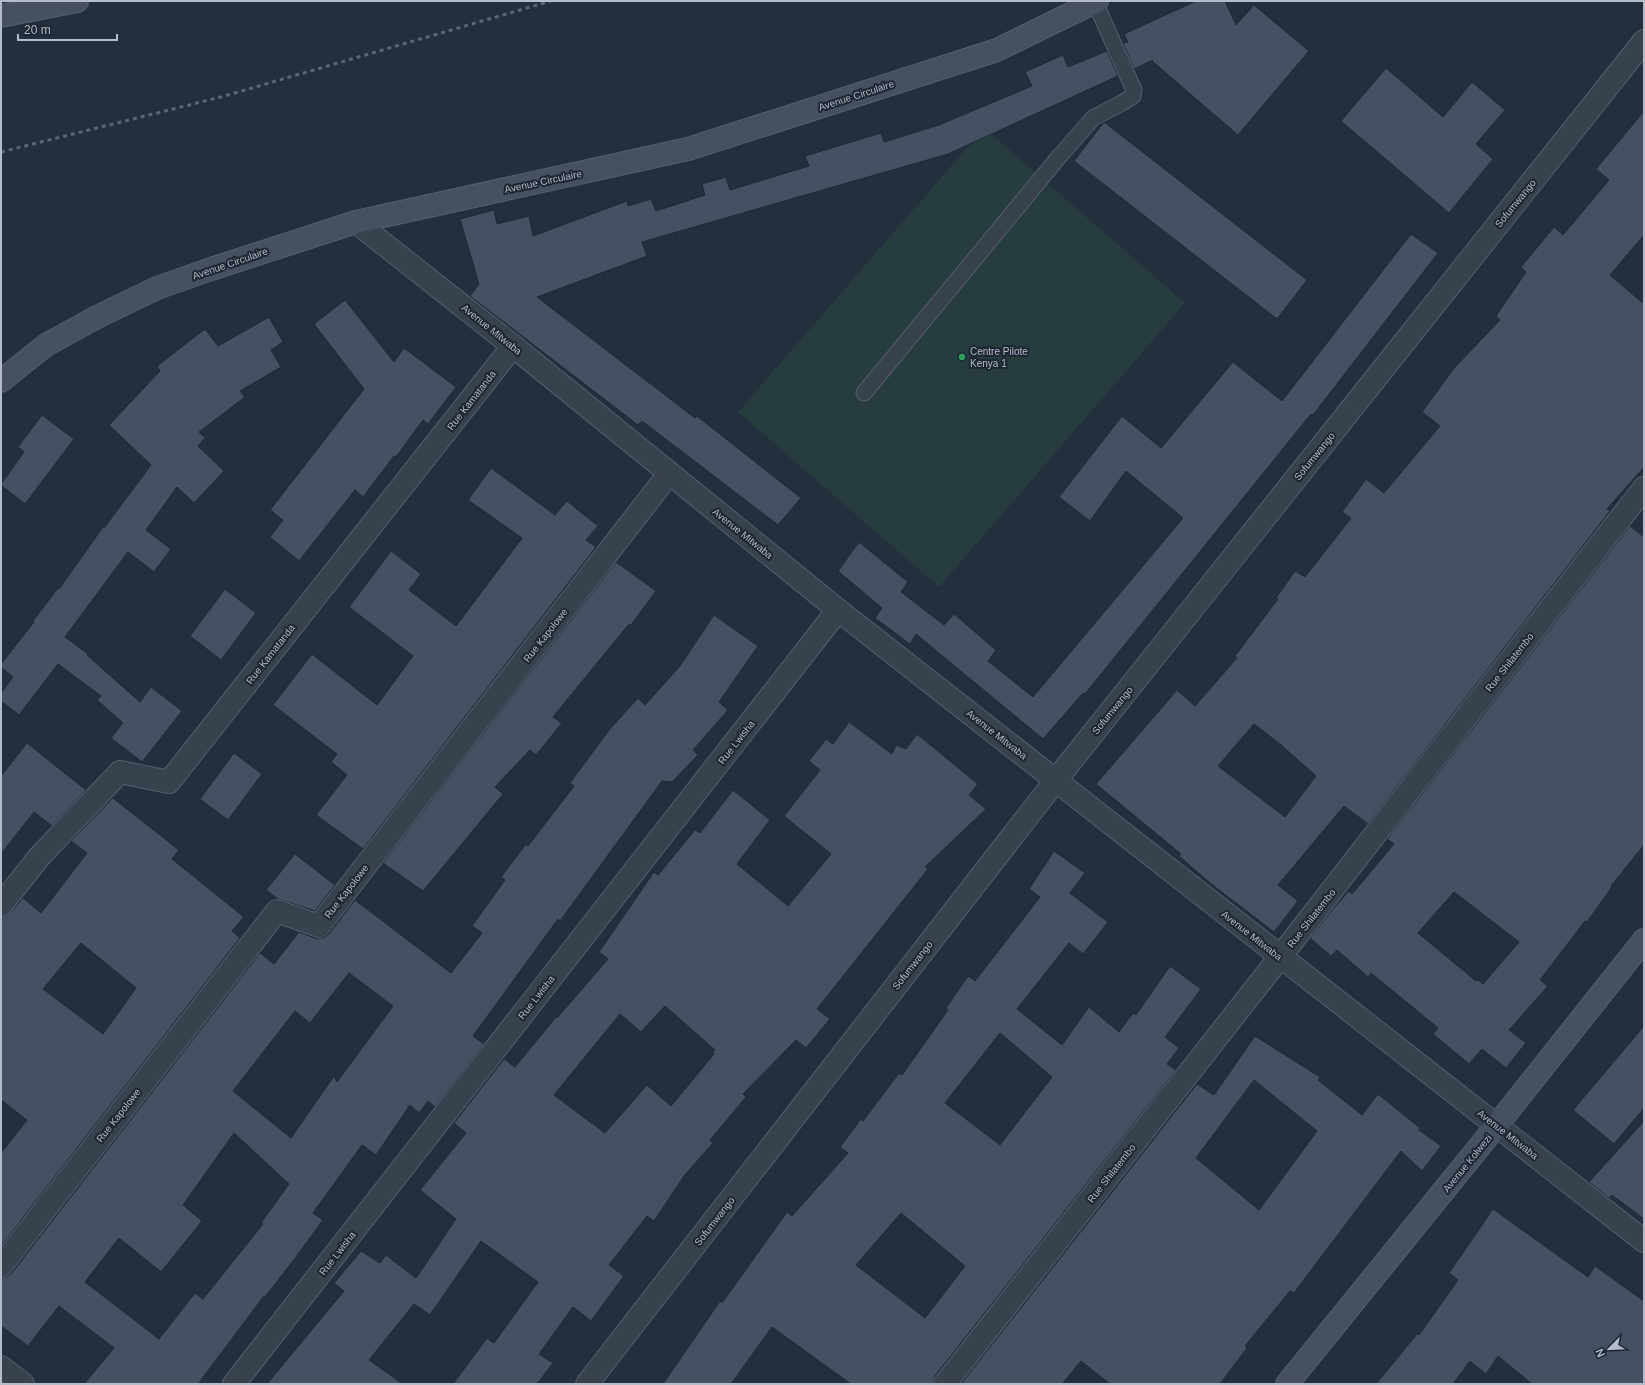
<svg xmlns="http://www.w3.org/2000/svg" width="1645" height="1385" viewBox="0 0 1645 1385" font-family="Arial,sans-serif">
<style>
.green{fill:#263c3f}
.building{fill:#455162;stroke:#1f2835;fill-rule:evenodd}
.lines{fill:none;stroke-linecap:round;stroke-linejoin:round}
.lane-casing{stroke:#565f6c;stroke-width:17}
.street-casing{stroke:#565f6c;stroke-width:24}
.secondary-casing{stroke:#565f6c;stroke-width:24}
.lane{stroke:#38414e;stroke-width:15}
.street{stroke:#38414e;stroke-width:22}
.secondary{stroke:#465061;stroke-width:22}
.rail{stroke:#5a6575;stroke-width:3;stroke-dasharray:4 4;stroke-linecap:butt}
.leisure-dot{fill:#2e9e5b;stroke:#1d2633;stroke-width:1.5}
.labels{text-anchor:middle;stroke-width:4;stroke-linejoin:round;paint-order:stroke}
.street-label{font-size:10px;fill:#b4bcc9;stroke:#1d2633}
.poi-label{font-size:10px;fill:#b4bcc9;stroke:#1d2633;text-anchor:start}
</style>
<rect width="100%" height="100%" fill="#242f3e"/>
<path class="green" d="M 984,128 L 1185,303 L 939,587 L 738,412 Z"/>
<g class="building">
<path d="M 1196,1 L 1225,1 L 1236,25 L 1254,5 L 1309,51 L 1238,135 L 1152,61 L 1153,60 L 1134,69 L 1123,43 L 1128,42 L 1124,34 Z"/>
<path d="M 1107,51 L 1118,76 L 948,154 L 642,242 L 647,256 L 537,297 L 695,418 L 697,416 L 801,498 L 778,525 L 642,421 L 638,425 L 470,296 L 479,284 L 460,219 L 494,210 L 497,224 L 529,216 L 533,236 L 627,201 L 628,206 L 651,199 L 656,211 L 705,195 L 702,184 L 726,177 L 730,190 L 809,166 L 805,156 L 881,133 L 884,142 L 939,125 L 1032,86 L 1025,72 L 1063,55 L 1068,67 Z"/>
<path d="M 1386,68 L 1443,117 L 1472,82 L 1505,110 L 1476,144 L 1493,159 L 1449,213 L 1341,121 Z"/>
<path d="M 1644,111 L 1644,235 L 1610,275 L 1644,304 L 1644,467 L 1607,509 L 1610,511 L 1368,824 L 1344,806 L 1278,885 L 1298,901 L 1274,932 L 1210,883 L 1179,856 L 1181,854 L 1096,784 L 1177,690 L 1195,706 L 1237,658 L 1235,656 L 1278,599 L 1276,598 L 1295,571 L 1305,577 L 1351,518 L 1342,512 L 1366,479 L 1384,493 L 1440,426 L 1422,412 L 1455,367 L 1500,320 L 1496,316 L 1526,272 L 1521,267 L 1554,227 L 1563,235 L 1609,180 L 1596,169 ZM 1254,724 L 1281,745 L 1316,776 L 1285,817 L 1218,766 Z"/>
<path d="M 1104,122 L 1307,280 L 1277,319 L 1074,161 Z"/>
<path d="M 1411,234 L 1438,253 L 1313,415 L 1311,414 L 1085,694 L 1083,693 L 1043,739 L 916,634 L 910,644 L 875,618 L 882,608 L 838,571 L 859,542 L 908,582 L 901,592 L 944,625 L 954,614 L 996,650 L 988,661 L 1033,697 L 1183,518 L 1126,471 L 1090,521 L 1059,497 L 1122,416 L 1161,448 L 1233,362 L 1282,401 Z"/>
<path d="M 345,300 L 394,362 L 404,348 L 456,387 L 428,424 L 423,420 L 396,457 L 394,456 L 363,497 L 355,490 L 299,561 L 270,537 L 283,520 L 270,510 L 364,389 L 314,324 Z"/>
<path d="M 269,317 L 283,342 L 271,350 L 281,367 L 240,391 L 245,397 L 199,432 L 205,438 L 198,446 L 224,471 L 194,503 L 177,487 L 146,530 L 171,549 L 154,572 L 128,552 L 65,637 L 88,654 L 87,655 L 140,702 L 151,687 L 182,711 L 142,762 L 111,738 L 123,723 L 97,700 L 101,696 L 58,664 L 19,715 L 1,701 L 1,693 L 13,677 L 1,667 L 1,664 L 34,622 L 33,621 L 58,588 L 59,589 L 103,527 L 104,528 L 151,465 L 109,425 L 160,371 L 157,366 L 205,329 L 218,346 Z"/>
<path d="M 42,415 L 74,439 L 25,504 L 1,485 L 1,484 L 24,452 L 18,447 Z"/>
<path d="M 491,468 L 555,515 L 567,501 L 598,526 L 586,540 L 596,547 L 363,849 L 316,815 L 347,775 L 331,762 L 337,754 L 273,705 L 312,654 L 377,705 L 413,656 L 349,607 L 391,551 L 421,574 L 409,590 L 456,626 L 522,538 L 468,500 Z"/>
<path d="M 1630,526 L 1644,537 L 1644,845 L 1611,886 L 1612,887 L 1587,922 L 1585,921 L 1540,980 L 1548,986 L 1509,1030 L 1526,1043 L 1506,1068 L 1482,1049 L 1469,1064 L 1433,1034 L 1438,1028 L 1371,973 L 1368,977 L 1337,950 L 1331,956 L 1310,938 L 1333,909 L 1349,891 L 1352,894 L 1394,844 L 1387,839 ZM 1454,892 L 1519,942 L 1483,984 L 1478,980 L 1476,981 L 1418,933 Z"/>
<path d="M 616,562 L 656,591 L 631,625 L 629,624 L 553,717 L 562,723 L 536,755 L 530,750 L 495,787 L 503,794 L 423,891 L 383,863 Z"/>
<path d="M 225,589 L 256,613 L 221,660 L 190,636 Z"/>
<path d="M 714,615 L 758,646 L 719,702 L 728,710 L 693,750 L 698,755 L 672,782 L 662,781 L 560,921 L 558,919 L 473,1036 L 484,1044 L 435,1107 L 428,1101 L 419,1113 L 410,1105 L 376,1155 L 362,1145 L 313,1213 L 323,1220 L 293,1261 L 265,1297 L 264,1296 L 198,1384 L 84,1384 L 114,1348 L 59,1306 L 28,1346 L 1,1326 L 1,1278 L 6,1277 L 11,1274 L 260,953 L 274,964 L 299,932 L 315,938 L 323,938 L 329,934 L 355,900 L 451,973 L 482,933 L 472,926 L 505,880 L 501,877 L 526,844 L 528,846 L 574,786 L 570,783 L 609,730 L 638,698 L 645,705 L 680,666 ZM 349,973 L 393,1006 L 337,1082 L 334,1076 L 291,1138 L 233,1091 L 295,1011 L 310,1023 ZM 234,1133 L 289,1184 L 261,1223 L 263,1224 L 203,1299 L 195,1293 L 159,1339 L 85,1282 L 119,1238 L 161,1272 L 202,1221 L 183,1205 Z"/>
<path d="M 849,722 L 892,754 L 896,745 L 906,749 L 917,734 L 978,784 L 969,795 L 986,809 L 925,867 L 928,869 L 817,1009 L 830,1019 L 806,1048 L 796,1040 L 743,1094 L 746,1097 L 710,1140 L 713,1143 L 684,1176 L 654,1221 L 647,1216 L 609,1265 L 624,1276 L 591,1321 L 573,1307 L 539,1354 L 553,1363 L 537,1384 L 453,1384 L 487,1338 L 494,1343 L 538,1282 L 481,1241 L 430,1315 L 414,1304 L 369,1360 L 403,1384 L 267,1384 L 344,1291 L 334,1283 L 361,1251 L 380,1263 L 386,1255 L 416,1278 L 456,1219 L 420,1190 L 466,1133 L 454,1123 L 504,1059 L 515,1067 L 556,1017 L 557,1018 L 608,959 L 599,952 L 654,872 L 658,875 L 695,830 L 700,833 L 733,790 L 770,820 L 737,864 L 788,906 L 831,854 L 784,816 L 820,770 L 809,761 L 826,739 L 833,744 ZM 665,1006 L 715,1050 L 713,1053 L 714,1054 L 671,1106 L 647,1085 L 605,1133 L 554,1095 L 620,1014 L 641,1032 Z"/>
<path d="M 27,743 L 86,790 L 52,826 L 34,812 L 1,854 L 1,776 Z"/>
<path d="M 234,753 L 262,774 L 228,820 L 200,799 Z"/>
<path d="M 113,798 L 179,850 L 172,859 L 244,917 L 232,931 L 240,938 L 1,1246 L 1,1153 L 27,1120 L 1,1100 L 1,917 L 6,916 L 10,913 L 23,898 L 41,913 L 87,853 L 71,841 ZM 81,943 L 136,988 L 103,1034 L 43,989 Z"/>
<path d="M 1054,851 L 1085,873 L 1070,893 L 1108,922 L 1083,954 L 1069,943 L 1017,1009 L 1062,1045 L 1089,1007 L 1119,1032 L 1133,1013 L 1136,1015 L 1170,966 L 1201,989 L 1165,1037 L 1179,1048 L 1167,1064 L 1176,1070 L 935,1376 L 933,1384 L 851,1384 L 772,1327 L 731,1384 L 663,1384 L 720,1301 L 722,1303 L 787,1212 L 792,1216 L 848,1153 L 840,1147 L 861,1119 L 863,1121 L 899,1073 L 902,1075 L 948,1010 L 946,1008 L 968,976 L 975,981 L 1040,897 L 1029,889 ZM 1000,1033 L 1052,1077 L 1000,1145 L 945,1103 ZM 901,1213 L 965,1266 L 925,1318 L 856,1265 Z"/>
<path d="M 295,854 L 335,885 L 315,911 L 278,899 L 266,890 Z"/>
<path d="M 1644,1026 L 1644,1108 L 1614,1144 L 1573,1110 Z"/>
<path d="M 1255,1036 L 1320,1077 L 1318,1080 L 1362,1115 L 1378,1094 L 1420,1128 L 1419,1130 L 1441,1146 L 1422,1171 L 1401,1151 L 1294,1293 L 1290,1291 L 1245,1346 L 1247,1348 L 1220,1384 L 1110,1384 L 1081,1361 L 1062,1384 L 961,1384 L 1197,1084 L 1214,1095 ZM 1254,1080 L 1317,1131 L 1259,1210 L 1196,1158 Z"/>
<path d="M 1644,1121 L 1644,1219 L 1612,1195 L 1609,1198 L 1589,1182 Z"/>
<path d="M 1493,1209 L 1588,1277 L 1595,1266 L 1644,1301 L 1644,1384 L 1532,1384 L 1498,1356 L 1486,1374 L 1470,1361 L 1453,1384 L 1376,1384 L 1417,1334 L 1419,1335 L 1458,1280 L 1449,1273 Z"/>
</g>
<g class="lines">
<defs>
<path id="lane" d="M 864,393 L 1058,158 L 1093,118 L 1122,103 L 1133,96 L 1134,90 L 1095,2"/>
<g id="street">
<path d="M 356,222 L 513,346 L 838,610 L 1644,1241"/>
<path d="M 1,905 L 40,856 L 120,772 L 169,782 L 513,346"/>
<path d="M 1,1266 L 277,911 L 319,926 L 661,484"/>
<path d="M 1,1367 L 23,1384"/>
<path d="M 234,1384 L 838,610"/>
<path d="M 587,1384 L 1056,780 L 1644,41"/>
<path d="M 945,1384 L 1280,957 L 1644,488"/>
</g>
<g id="secondary">
<path d="M 1,16 L 77,1"/>
<path d="M 1,381 L 46,345 L 97,317 L 157,288 L 211,269 L 356,222 L 688,149 L 997,50 L 1097,1"/>
<path d="M 1287,1384 L 1497,1125 L 1644,940"/>
</g>
</defs>
<use href="#lane" class="lane-casing"/>
<use href="#street" class="street-casing"/>
<use href="#secondary" class="secondary-casing"/>
<use href="#lane" class="lane"/>
<use href="#street" class="street"/>
<use href="#secondary" class="secondary"/>
<path class="rail" d="M 1,152 L 221,97 L 551,1"/>
</g>
<circle class="leisure-dot" cx="962" cy="357" r="4"/>
<g class="labels">
<g class="street-label">
<text transform="translate(856 95) rotate(-18)" y="4">Avenue Circulaire</text>
<text transform="translate(543 181) rotate(-12)" y="4">Avenue Circulaire</text>
<text transform="translate(1515 203) rotate(-51)" y="4">Sofumwango</text>
<text transform="translate(230 263) rotate(-19)" y="4">Avenue Circulaire</text>
<text transform="translate(492 329) rotate(39)" y="4">Avenue Mitwaba</text>
<text transform="translate(471 400) rotate(-52)" y="4">Rue Kamatanda</text>
<text transform="translate(1314 456) rotate(-51)" y="4">Sofumwango</text>
<text transform="translate(743 533) rotate(39)" y="4">Avenue Mitwaba</text>
<text transform="translate(545 635) rotate(-52)" y="4">Rue Kapolowe</text>
<text transform="translate(270 654) rotate(-52)" y="4">Rue Kamatanda</text>
<text transform="translate(1509 662) rotate(-52)" y="4">Rue Shilatembo</text>
<text transform="translate(1112 710) rotate(-51)" y="4">Sofumwango</text>
<text transform="translate(997 734) rotate(38)" y="4">Avenue Mitwaba</text>
<text transform="translate(736 742) rotate(-52)" y="4">Rue Lwisha</text>
<text transform="translate(346 891) rotate(-52)" y="4">Rue Kapolowe</text>
<text transform="translate(1311 918) rotate(-52)" y="4">Rue Shilatembo</text>
<text transform="translate(1252 935) rotate(38)" y="4">Avenue Mitwaba</text>
<text transform="translate(912 965) rotate(-52)" y="4">Sofumwango</text>
<text transform="translate(536 997) rotate(-52)" y="4">Rue Lwisha</text>
<text transform="translate(118 1115) rotate(-52)" y="4">Rue Kapolowe</text>
<text transform="translate(1508 1134) rotate(38)" y="4">Avenue Mitwaba</text>
<text transform="translate(1467 1163) rotate(-51)" y="4">Avenue Kolwezi</text>
<text transform="translate(1111 1173) rotate(-52)" y="4">Rue Shilatembo</text>
<text transform="translate(714 1221) rotate(-52)" y="4">Sofumwango</text>
<text transform="translate(337 1253) rotate(-52)" y="4">Rue Lwisha</text>
</g>
<g class="poi-label">
<text x="970" y="355">Centre Pilote<tspan x="970" dy="12">Kenya 1</tspan></text>
</g>
</g>
<rect width="1645" height="1385" fill="none" stroke="#b4bcc9" stroke-width="4"/>
<g transform="translate(1609 1349) rotate(246)" stroke="#1d2633" stroke-width="3" paint-order="stroke">
<path d="M0-3L7 15L0 10L-7 15Z" fill="#b4bcc9"/>
<text y="-6" font-size="11" font-weight="bold" text-anchor="middle" fill="#b4bcc9">N</text>
</g>
<path d="M18 34v6h99v-6" fill="none" stroke="#b4bcc9" stroke-width="2"/>
<text x="24" y="34" font-size="12" fill="#b4bcc9" stroke="#1d2633" stroke-width="3" paint-order="stroke">20 m</text>
</svg>
